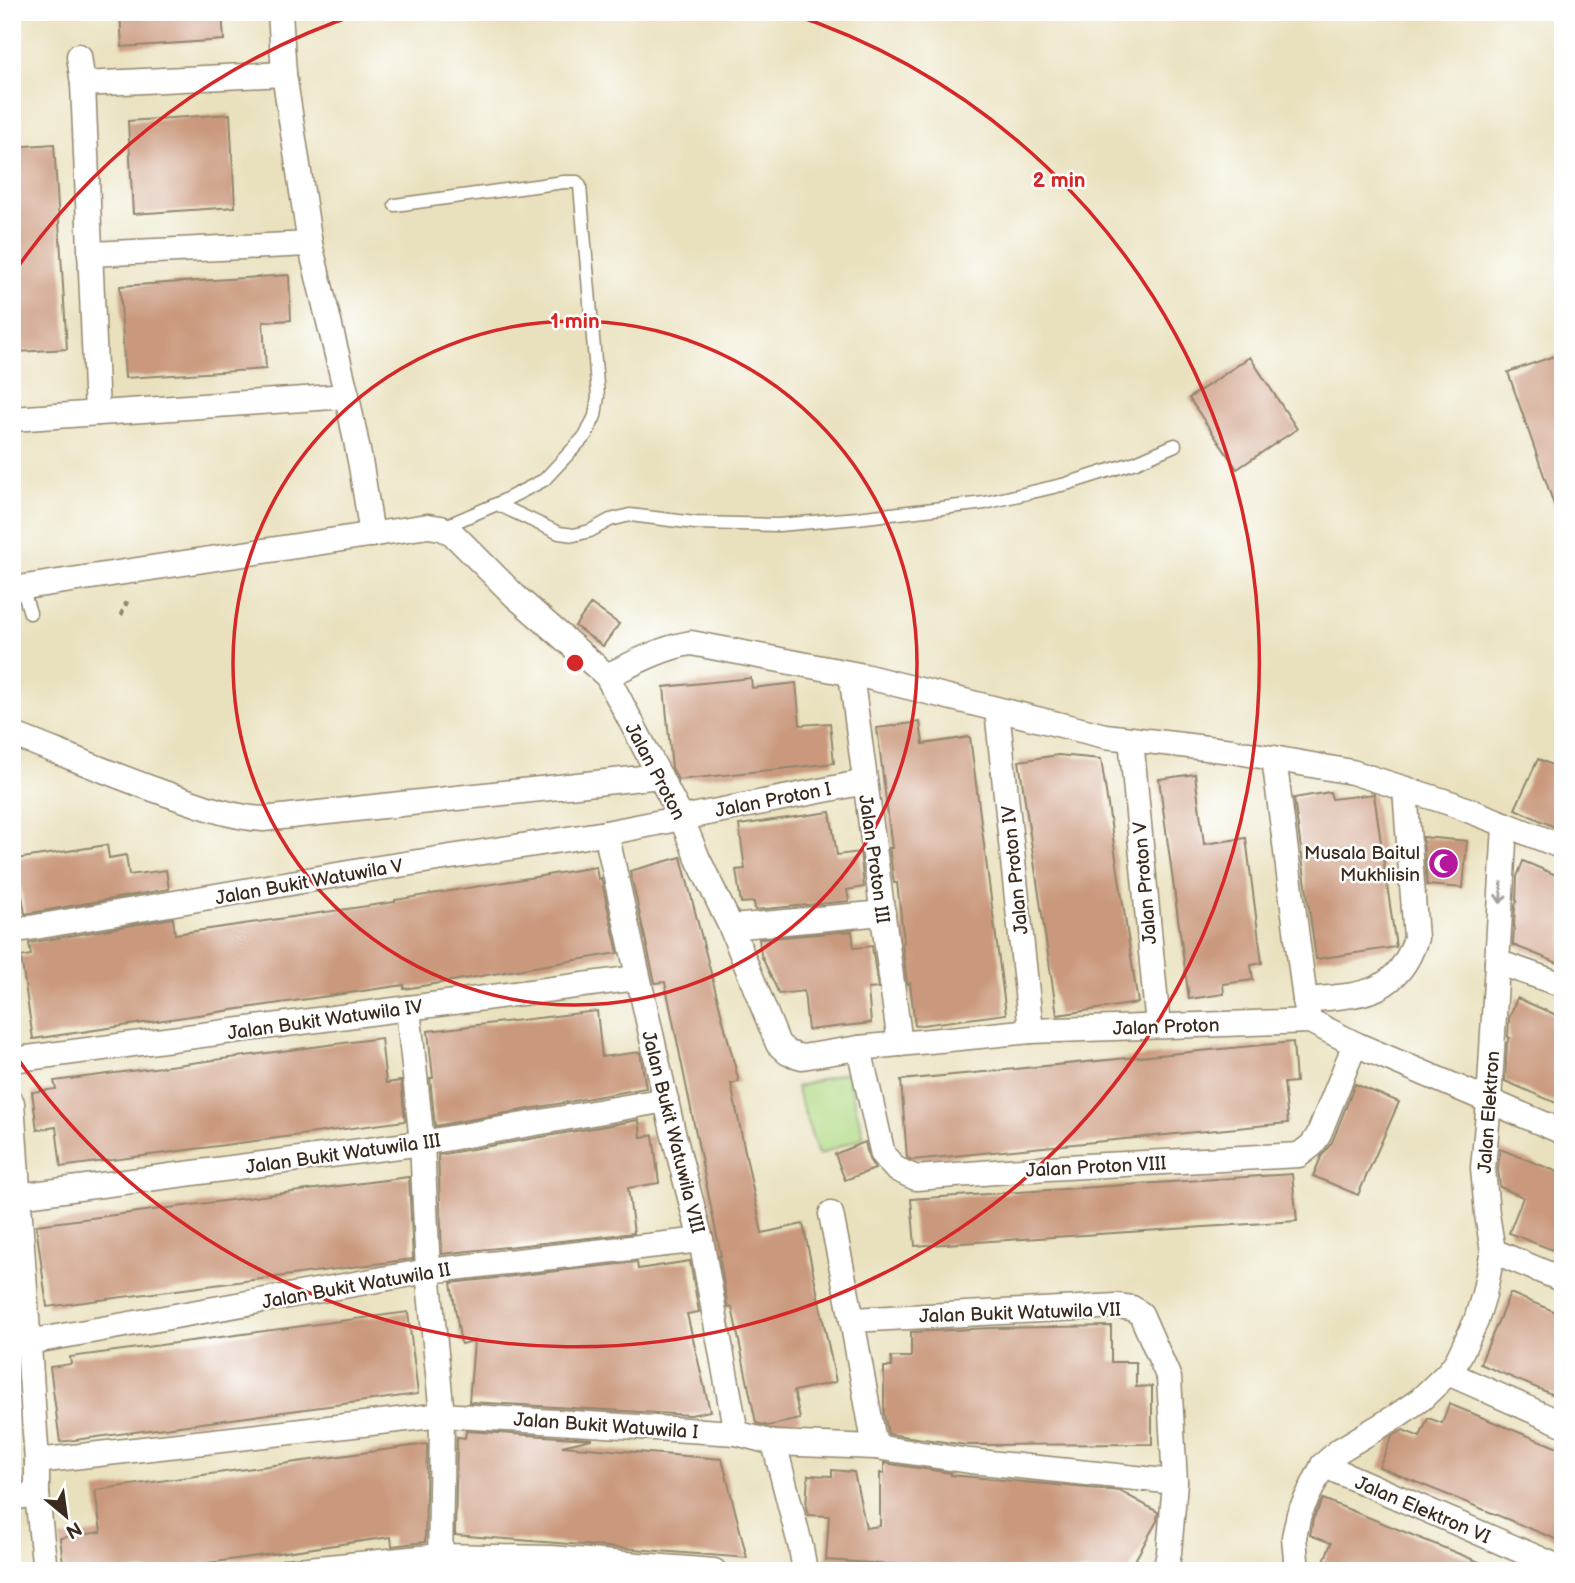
<svg xmlns="http://www.w3.org/2000/svg" width="1575" height="1583" viewBox="0 0 1575 1583" font-family="'Balsamiq Sans',sans-serif">
<style>
.green{fill:#b1d984;stroke:#768251;stroke-width:2}
.building{fill:#ca997d}
.lines{fill:none;stroke-linecap:round;stroke-linejoin:round}
.lane-casing{stroke:#92866e;stroke-width:15}
.street-casing{stroke:#92866e;stroke-width:27}
.path{stroke:#92866e;stroke-width:4.5;stroke-dasharray:5 5;stroke-linecap:butt}
.lane{stroke:#fff;stroke-width:12}
.street{stroke:#fff;stroke-width:24}
.oneway{stroke:#a79f9a}
.ring{fill:none;stroke:#d62828;stroke-width:3.5}
.labels{text-anchor:middle;stroke-width:5;stroke-linejoin:round;paint-order:stroke}
.street-label{font-size:19px;fill:#3b2a1e;stroke:#fff}
.poi-label{font-size:19px;fill:#3b2a1e;stroke:#fff;text-anchor:end}
.centre{fill:#d62828;stroke:#fff;stroke-width:3.5}
.ring-label{font-size:21px;text-anchor:middle;font-weight:bold;fill:#d62828;stroke:#fff;stroke-width:5;stroke-linejoin:round;paint-order:stroke}
</style>
<rect width="100%" height="100%" fill="#fff"/>
<filter id="ink" filterUnits="userSpaceOnUse"><feTurbulence type="fractalNoise" baseFrequency=".0143" numOctaves="2"/><feDisplacementMap in="SourceGraphic" scale="14" xChannelSelector="R" yChannelSelector="G"/><feConvolveMatrix kernelMatrix="1 2 1 2 8 2 1 2 1" color-interpolation-filters="sRGB"/></filter>
<filter id="wash" filterUnits="userSpaceOnUse"><feTurbulence type="fractalNoise" baseFrequency=".00686" numOctaves="4" result="noise"/><feDisplacementMap in="SourceGraphic" scale="28" xChannelSelector="R" yChannelSelector="G"/><feGaussianBlur stdDeviation="1.57" result="paint"/><feColorMatrix in="noise" values="0 0 0 0 0 0 0 0 0 0 0 0 0 0 0 0 0 1.4 0 .05"/><feComposite in="paint" operator="in"/></filter>
<g filter="url(#wash)">
<rect width="100%" height="100%" fill="#e9e1be"/>
<path class="green" d="M 846,1072 L 864,1137 L 818,1155 L 796,1087 Z"/>
<g id="blocks">
<g class="building">
<path d="M 120,12 L 222,12 L 224,40 L 122,47 Z"/>
<path d="M 230,114 L 235,207 L 133,214 L 128,121 Z"/>
<path d="M 54,144 L 67,349 L 18,352 L 12,258 L 12,147 Z"/>
<path d="M 289,275 L 291,320 L 263,322 L 266,369 L 125,378 L 120,286 Z"/>
<path d="M 1563,353 L 1563,518 L 1559,519 L 1508,372 Z"/>
<path d="M 1250,357 L 1297,429 L 1237,469 L 1189,398 Z"/>
<path d="M 591,604 L 619,624 L 603,646 L 575,626 Z"/>
<path d="M 751,678 L 752,688 L 796,683 L 800,725 L 830,723 L 834,763 L 678,780 L 672,768 L 664,687 Z"/>
<path d="M 920,722 L 923,744 L 970,737 L 1006,1014 L 915,1026 L 910,983 L 907,984 L 902,943 L 904,942 L 897,883 L 894,883 L 889,848 L 892,848 L 877,728 Z"/>
<path d="M 1058,755 L 1101,759 L 1138,1003 L 1057,1015 L 1019,761 Z"/>
<path d="M 1538,759 L 1563,770 L 1563,831 L 1515,809 Z"/>
<path d="M 1195,774 L 1204,844 L 1246,838 L 1262,963 L 1251,965 L 1253,980 L 1223,984 L 1224,994 L 1189,999 L 1159,779 Z"/>
<path d="M 1330,792 L 1332,799 L 1374,794 L 1396,947 L 1316,959 L 1294,798 Z"/>
<path d="M 830,812 L 837,855 L 860,852 L 864,887 L 847,890 L 849,901 L 755,910 L 754,902 L 741,903 L 736,870 L 745,869 L 739,825 Z"/>
<path d="M 1423,837 L 1467,841 L 1463,888 L 1427,885 Z"/>
<path d="M 107,845 L 109,858 L 126,855 L 129,875 L 166,870 L 169,889 L 25,914 L 16,859 Z"/>
<path d="M 681,857 L 739,1082 L 731,1084 L 762,1233 L 803,1224 L 836,1382 L 794,1391 L 800,1419 L 768,1426 L 756,1423 L 732,1307 L 728,1308 L 719,1256 L 721,1256 L 665,982 L 655,983 L 630,871 Z"/>
<path d="M 1523,861 L 1563,878 L 1563,965 L 1513,945 L 1515,906 L 1517,901 L 1516,900 L 1517,877 Z"/>
<path d="M 596,867 L 598,879 L 601,878 L 618,953 L 404,989 L 404,985 L 33,1039 L 21,957 L 31,955 L 29,943 L 173,918 L 175,934 L 395,902 L 395,900 Z"/>
<path d="M 852,931 L 854,948 L 872,946 L 878,988 L 868,989 L 871,1023 L 808,1030 L 804,991 L 779,994 L 761,955 L 759,939 Z"/>
<path d="M 1517,998 L 1563,1018 L 1563,1106 L 1505,1081 L 1507,1043 L 1510,1038 L 1508,1037 L 1509,1018 Z"/>
<path d="M 597,1011 L 602,1057 L 640,1052 L 646,1088 L 435,1126 L 430,1078 L 433,1078 L 428,1031 Z"/>
<path d="M 381,1038 L 386,1083 L 401,1081 L 405,1121 L 61,1167 L 56,1127 L 37,1130 L 32,1092 L 56,1089 L 54,1081 Z"/>
<path d="M 1293,1042 L 1296,1082 L 1284,1083 L 1288,1123 L 912,1160 L 907,1158 L 901,1080 Z"/>
<path d="M 1355,1084 L 1399,1102 L 1358,1195 L 1313,1176 L 1321,1157 L 1332,1142 Z"/>
<path d="M 639,1120 L 641,1137 L 653,1135 L 659,1183 L 628,1188 L 634,1233 L 442,1254 L 438,1155 Z"/>
<path d="M 865,1142 L 869,1159 L 875,1169 L 845,1180 L 835,1154 Z"/>
<path d="M 1500,1149 L 1563,1174 L 1563,1254 L 1509,1233 L 1523,1197 L 1500,1187 L 1498,1168 Z"/>
<path d="M 1292,1174 L 1297,1221 L 915,1246 L 911,1199 Z"/>
<path d="M 409,1177 L 413,1259 L 47,1307 L 36,1225 Z"/>
<path d="M 690,1261 L 699,1312 L 687,1314 L 710,1411 L 691,1415 L 469,1402 L 474,1341 L 461,1344 L 451,1283 L 637,1262 L 638,1269 Z"/>
<path d="M 1510,1293 L 1563,1315 L 1563,1399 L 1480,1364 Z"/>
<path d="M 408,1312 L 418,1394 L 60,1442 L 50,1367 L 71,1364 L 70,1357 Z"/>
<path d="M 1111,1326 L 1111,1362 L 1136,1362 L 1136,1387 L 1152,1386 L 1152,1444 L 966,1445 L 888,1434 L 884,1414 L 884,1367 L 892,1367 L 891,1357 L 911,1357 L 911,1332 L 991,1328 Z"/>
<path d="M 1449,1404 L 1563,1450 L 1563,1542 L 1379,1467 L 1392,1436 L 1403,1430 L 1420,1437 L 1428,1418 L 1442,1423 Z"/>
<path d="M 466,1431 L 592,1439 L 562,1446 L 722,1459 L 747,1558 L 455,1535 L 457,1437 L 465,1438 Z"/>
<path d="M 427,1444 L 425,1542 L 392,1546 L 391,1537 L 152,1571 L 64,1571 L 60,1538 L 101,1532 L 95,1490 Z"/>
<path d="M 884,1463 L 951,1473 L 951,1475 L 1120,1491 L 1158,1512 L 1157,1521 L 1129,1571 L 988,1571 L 826,1560 L 829,1516 L 808,1515 L 806,1507 L 808,1475 L 832,1476 L 832,1470 L 854,1472 L 866,1528 L 880,1526 L 880,1473 L 884,1474 Z"/>
<path d="M 1323,1499 L 1499,1570 L 1499,1571 L 1320,1571 L 1331,1543 L 1310,1535 L 1313,1519 Z"/>
</g>
</g>
</g>
<g filter="url(#ink)">
<use href="#blocks" fill-opacity="0" stroke="#92866e" stroke-width="2"/>
<g class="lines">
<defs>
<g id="lane">
<path d="M 395,205 L 564,182 L 577,182 L 580,186 L 598,396 L 595,416 L 586,435 L 544,480 L 497,504"/>
<path d="M 441,528 L 497,504 L 559,533 L 574,535 L 590,531 L 610,520 L 630,515 L 695,523 L 779,525 L 857,518 L 985,503 L 1066,484 L 1136,462 L 1175,445"/>
<path d="M 22,587 L 30,613"/>
</g>
<g id="street">
<path d="M 79,56 L 83,84 L 97,413"/>
<path d="M 83,84 L 284,74"/>
<path d="M 90,254 L 310,244"/>
<path d="M 347,396 L 361,466 L 372,535"/>
<path d="M 12,419 L 347,396 L 310,244 L 284,74 L 280,12"/>
<path d="M 12,589 L 428,526 L 441,528 L 452,533 L 515,596 L 607,676 L 681,817 L 698,859 L 731,927 L 778,1044 L 788,1053 L 802,1057 L 859,1048 L 1031,1031 L 1310,1021 L 1355,1044 L 1563,1132"/>
<path d="M 851,674 L 900,1044"/>
<path d="M 607,676 C 634,663 661,648 691,643 L 864,676 L 1105,736 L 1232,751 L 1352,772 L 1450,803 L 1563,847"/>
<path d="M 997,710 L 1031,1031"/>
<path d="M 12,734 C 63,754 113,775 164,793 C 197,804 228,817 263,819 L 660,776"/>
<path d="M 1131,739 L 1158,1026"/>
<path d="M 1274,758 L 1305,1000 L 1308,1014"/>
<path d="M 606,833 L 673,1132 L 701,1240 L 736,1433"/>
<path d="M 731,927 L 883,913"/>
<path d="M 12,931 L 366,870 L 606,833 L 865,782"/>
<path d="M 1497,962 L 1563,985"/>
<path d="M 1305,1000 C 1357,995 1397,998 1416,938 L 1405,789"/>
<path d="M 408,1008 L 422,1143 L 428,1271 L 442,1415 L 440,1571"/>
<path d="M 859,1048 L 883,1155 L 896,1169 L 916,1178 L 1047,1168 L 1299,1155 L 1312,1145 L 1318,1136 L 1355,1044"/>
<path d="M 12,1060 L 637,978"/>
<path d="M 12,1103 L 37,1461 L 37,1494 L 45,1571"/>
<path d="M 18,1196 L 422,1143 L 666,1100"/>
<path d="M 831,1214 L 852,1320"/>
<path d="M 1493,1251 L 1563,1280"/>
<path d="M 12,1345 L 428,1271 L 701,1240"/>
<path d="M 1448,1373 L 1563,1424"/>
<path d="M 774,1443 L 801,1548 L 805,1571"/>
<path d="M 875,1447 L 852,1320 L 1117,1306 L 1132,1308 L 1141,1314 L 1169,1378 L 1175,1482 L 1169,1553 L 1165,1571"/>
<path d="M 37,1461 L 442,1415 L 736,1433 L 774,1443 L 875,1447 L 970,1461 L 1175,1482"/>
<path d="M 1323,1465 L 1563,1569"/>
<path d="M 12,1498 L 37,1494"/>
<path d="M 288,1571 L 440,1556 L 551,1558 L 714,1571"/>
<path d="M 1297,1571 L 1294,1537 L 1299,1514 L 1323,1465 L 1340,1450 L 1395,1417 L 1421,1399 L 1448,1373 L 1457,1361 L 1476,1321 L 1484,1294 L 1493,1251 L 1487,1214 L 1483,1168 L 1489,1102 L 1505,825"/>
</g>
</defs>
<use href="#lane" class="lane-casing"/>
<use href="#street" class="street-casing"/>
<path class="path" d="M 121,615 L 129,597"/>
<use href="#lane" class="lane"/>
<use href="#street" class="street"/>
</g>
<defs><path id="oneway-shaft" d="M-6 0H5M1.5-3L5.5 0L1.5 3" fill="none" stroke-width="1.6" stroke-linecap="round" stroke-linejoin="round" transform="scale(1.75)"/></defs>
<use class="oneway" href="#oneway-shaft" transform="translate(1501 893) rotate(93)"/>
</g>
<g class="ring">
<circle cx="575" cy="663" r="342"/>
<path d="M15 271A684 684 0 0 1 364 12M786 12A684 684 0 1 1 15 1055"/>
</g>
<defs>
<symbol id="mosque-disc" viewBox="-11 -11 22 22"><circle r="9.5" fill="#b5179e" stroke="#fff"/><path d="M3.5-4.9A6 6 0 1 0 3.5 4.9A5 5 0 1 1 3.5-4.9Z" fill="#fff"/></symbol>
</defs>
<g fill-rule="evenodd">
<use href="#mosque-disc" x="1426" y="846" width="35" height="35"/>
</g>
<g class="labels">
<g class="street-label">
<text transform="translate(656 771) rotate(62)" y="7">Jalan Proton</text>
<text transform="translate(773 799) rotate(-11)" y="7">Jalan Proton I</text>
<text transform="translate(875 859) rotate(82)" y="7">Jalan Proton III</text>
<text transform="translate(1014 870) rotate(-96)" y="7">Jalan Proton IV</text>
<text transform="translate(309 881) rotate(-10)" y="7">Jalan Bukit Watuwila V</text>
<text transform="translate(1144 883) rotate(-95)" y="7">Jalan Proton V</text>
<text transform="translate(325 1019) rotate(-8)" y="7">Jalan Bukit Watuwila IV</text>
<text transform="translate(1166 1026) rotate(-2)" y="7">Jalan Proton</text>
<text transform="translate(1488 1112) rotate(-86)" y="7">Jalan Elektron</text>
<text transform="translate(674 1132) rotate(76)" y="7">Jalan Bukit Watuwila VIII</text>
<text transform="translate(343 1153) rotate(-8)" y="7">Jalan Bukit Watuwila III</text>
<text transform="translate(1096 1166) rotate(-3)" y="7">Jalan Proton VIII</text>
<text transform="translate(356 1285) rotate(-10)" y="7">Jalan Bukit Watuwila II</text>
<text transform="translate(1020 1312) rotate(-2)" y="7">Jalan Bukit Watuwila VII</text>
<text transform="translate(606 1425) rotate(4)" y="7">Jalan Bukit Watuwila I</text>
<text transform="translate(1423 1509) rotate(23)" y="7">Jalan Elektron VI</text>
</g>
<g class="poi-label">
<text x="1420" y="859">Musala Baitul<tspan x="1420" dy="22">Mukhlisin</tspan></text>
</g>
</g>
<circle cx="575" cy="663" r="10" class="centre"/>
<g class="ring-label">
<text x="1059" y="187">2 min</text>
<text x="575" y="328">1 min</text>
</g>
<rect width="1575" height="1583" fill="none" stroke="#fff" stroke-width="42"/>
<g transform="translate(66 1516) rotate(151)" stroke="#ffffff" stroke-width="5" paint-order="stroke">
<path d="M0-5L12 26L0 18L-12 26Z" fill="#3b2a1e"/>
<text y="-10" font-size="19" font-weight="bold" text-anchor="middle" fill="#3b2a1e">N</text>
</g>
</svg>
